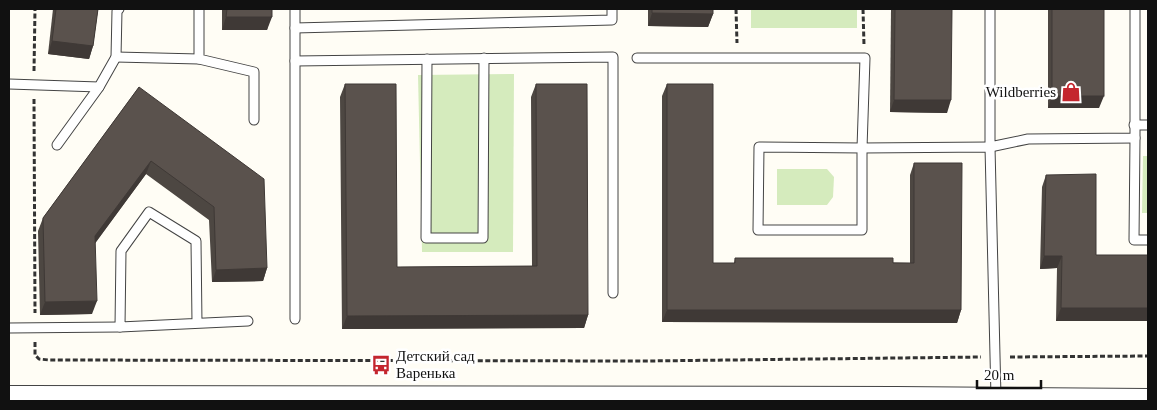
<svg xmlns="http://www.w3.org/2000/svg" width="1157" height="410" viewBox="0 0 1157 410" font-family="'Times New Roman',serif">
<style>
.green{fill:#d5ebbd}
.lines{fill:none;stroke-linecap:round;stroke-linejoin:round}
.lane-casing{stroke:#444;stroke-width:11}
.street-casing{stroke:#444;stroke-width:20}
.path{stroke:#333;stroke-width:3;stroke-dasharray:5 2.5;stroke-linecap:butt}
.lane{stroke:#fff;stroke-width:9}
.street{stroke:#fff;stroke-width:18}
.wall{fill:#4d4742}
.shaded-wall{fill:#3f3936}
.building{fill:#5a524d;stroke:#3f3936}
.labels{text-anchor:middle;stroke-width:5;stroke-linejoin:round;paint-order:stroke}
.poi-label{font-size:15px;fill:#111;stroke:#fff;text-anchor:end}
</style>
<rect width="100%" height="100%" fill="#fffdf5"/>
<g class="green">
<rect x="751" y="9" width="106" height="19"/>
<path d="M 514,74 L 513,252 L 422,252 L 418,75 Z"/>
<path d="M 1143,156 L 1148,156 L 1148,213 L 1142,213 Z"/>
<path d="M 777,169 L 827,169 L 834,177 L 833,197 L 827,205 L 777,205 Z"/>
</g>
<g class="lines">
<defs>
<g id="lane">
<path d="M 199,9 L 199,59 L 254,72 L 254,120"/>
<path d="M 295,9 L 295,319"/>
<path d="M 990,9 L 990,147 L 1028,139 L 1135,138 L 1135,9"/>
<path d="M 295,28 L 612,20 L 612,9"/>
<path d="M 116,57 L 199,59"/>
<path d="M 637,58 L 865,58 L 862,148 L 990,147 L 996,397"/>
<path d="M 427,59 L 426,238 L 483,238 L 484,58"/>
<path d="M 295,61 L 613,57 L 613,293"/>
<path d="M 9,84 L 99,87 L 116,57 L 117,11 L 119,9"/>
<path d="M 1134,125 L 1148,125"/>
<path d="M 1135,138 L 1134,240 L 1148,240"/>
<path d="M 57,145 L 99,87"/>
<path d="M 759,147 L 862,148 L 862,230 L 758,230 Z"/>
<path d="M 197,323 L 196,241 L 149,212 L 121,251 L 120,327 L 248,321"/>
<path d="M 9,328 L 120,327"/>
</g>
<path id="street" d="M 9,395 L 897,396 L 1148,398"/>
</defs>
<use href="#lane" class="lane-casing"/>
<use href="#street" class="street-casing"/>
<g class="path">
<path d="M 736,9 L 737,43"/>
<path d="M 863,9 L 864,45"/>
<path d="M 34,71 L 35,9"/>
<path d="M 34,99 L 35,313"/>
<path d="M 35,342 L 35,355 L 39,359 L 49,360 L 647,361 L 981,357"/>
<path d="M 1010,357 L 1148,356"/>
</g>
<use href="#lane" class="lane"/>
<use href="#street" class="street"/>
</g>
<g class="wall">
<path d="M 53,9 L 98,9 L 93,46 L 89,59 L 48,54 Z"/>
<path d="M 222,9 L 272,9 L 267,30 L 222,30 Z"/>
<path d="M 648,9 L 713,9 L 713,14 L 708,27 L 648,26 Z"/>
<path d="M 891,9 L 952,9 L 947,113 L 890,112 Z"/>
<path d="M 1048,9 L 1104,9 L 1099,108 L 1048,108 Z"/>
<path d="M 345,84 L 397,267 L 532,266 L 531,97 L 536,84 L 588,315 L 584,328 L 342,329 L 340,97 Z"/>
<path d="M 667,84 L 713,263 L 734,263 L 735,258 L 910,263 L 910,175 L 914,163 L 961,310 L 957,323 L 662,322 L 662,96 Z"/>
<path d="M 139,87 L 267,268 L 263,281 L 212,282 L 209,220 L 146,174 L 95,243 L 92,314 L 40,315 L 38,231 L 43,218 Z"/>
<path d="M 1046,175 L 1096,255 L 1148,255 L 1148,321 L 1056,321 L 1057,268 L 1040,269 L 1042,187 Z"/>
</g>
<g class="shaded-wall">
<path d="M 652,13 L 713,14 L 708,27 L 648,26 Z"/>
<path d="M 226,17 L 272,17 L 267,30 L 222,30 Z"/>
<path d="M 52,41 L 93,46 L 89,59 L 48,54 Z"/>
<path d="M 1052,96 L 1104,96 L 1099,108 L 1048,108 Z"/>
<path d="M 894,100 L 951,100 L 947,113 L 890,112 Z"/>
<path d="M 151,161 L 146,174 L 91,249 L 95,236 Z"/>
<path d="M 1044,256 L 1062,256 L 1057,268 L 1040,269 Z"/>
<path d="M 267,268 L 263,281 L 212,282 L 216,270 Z"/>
<path d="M 97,301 L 92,314 L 40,315 L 45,302 Z"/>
<path d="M 1061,308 L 1148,308 L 1148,321 L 1056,321 Z"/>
<path d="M 667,310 L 961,310 L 957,323 L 662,322 Z"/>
<path d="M 588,315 L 584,328 L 342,329 L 347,316 Z"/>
</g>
<g class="building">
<path d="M 56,9 L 98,9 L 93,46 L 52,41 Z"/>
<path d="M 227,9 L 272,9 L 272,17 L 226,17 Z"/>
<path d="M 652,9 L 713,9 L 713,14 L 652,13 Z"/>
<path d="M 895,9 L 952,9 L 951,100 L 894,100 Z"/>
<rect x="1052" y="9" width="52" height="87"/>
<path d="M 345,84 L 396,84 L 397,267 L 537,266 L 536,84 L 587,84 L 588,315 L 347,316 Z"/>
<path d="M 667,84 L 713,84 L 713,263 L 735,263 L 735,258 L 893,258 L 893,263 L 914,263 L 914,163 L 962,163 L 961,310 L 667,310 Z"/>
<path d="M 139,87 L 264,179 L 267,268 L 216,270 L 214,207 L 151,161 L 95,236 L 97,301 L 45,302 L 43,218 Z"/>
<path d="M 1096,174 L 1096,255 L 1148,255 L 1148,308 L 1061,308 L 1062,256 L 1044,256 L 1046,175 Z"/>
</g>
<defs>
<symbol id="shop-bare" viewBox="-9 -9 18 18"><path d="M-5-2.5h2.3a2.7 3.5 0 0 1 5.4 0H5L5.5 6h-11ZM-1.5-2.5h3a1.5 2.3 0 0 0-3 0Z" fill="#c4262e" stroke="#fff" stroke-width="2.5" paint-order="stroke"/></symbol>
<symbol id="bus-bare" viewBox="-9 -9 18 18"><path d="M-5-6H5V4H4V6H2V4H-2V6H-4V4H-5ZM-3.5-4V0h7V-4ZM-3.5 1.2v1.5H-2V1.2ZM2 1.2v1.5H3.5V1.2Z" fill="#c4262e" stroke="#fff" stroke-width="2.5" paint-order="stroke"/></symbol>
</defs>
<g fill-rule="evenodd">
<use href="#shop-bare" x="1057" y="78" width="28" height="28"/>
<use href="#bus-bare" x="367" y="351" width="28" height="28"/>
</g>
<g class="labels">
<g class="poi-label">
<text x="1056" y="97">Wildberries</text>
<text x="396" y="361" text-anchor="start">Детский сад<tspan x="396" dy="17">Варенька</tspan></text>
</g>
</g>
<rect width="1157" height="410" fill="none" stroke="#111111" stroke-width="20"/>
<path d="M977 380v8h64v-8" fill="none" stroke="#111111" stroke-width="2.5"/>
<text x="984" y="380" font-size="15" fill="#111111" stroke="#ffffff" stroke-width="4" paint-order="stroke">20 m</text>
</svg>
